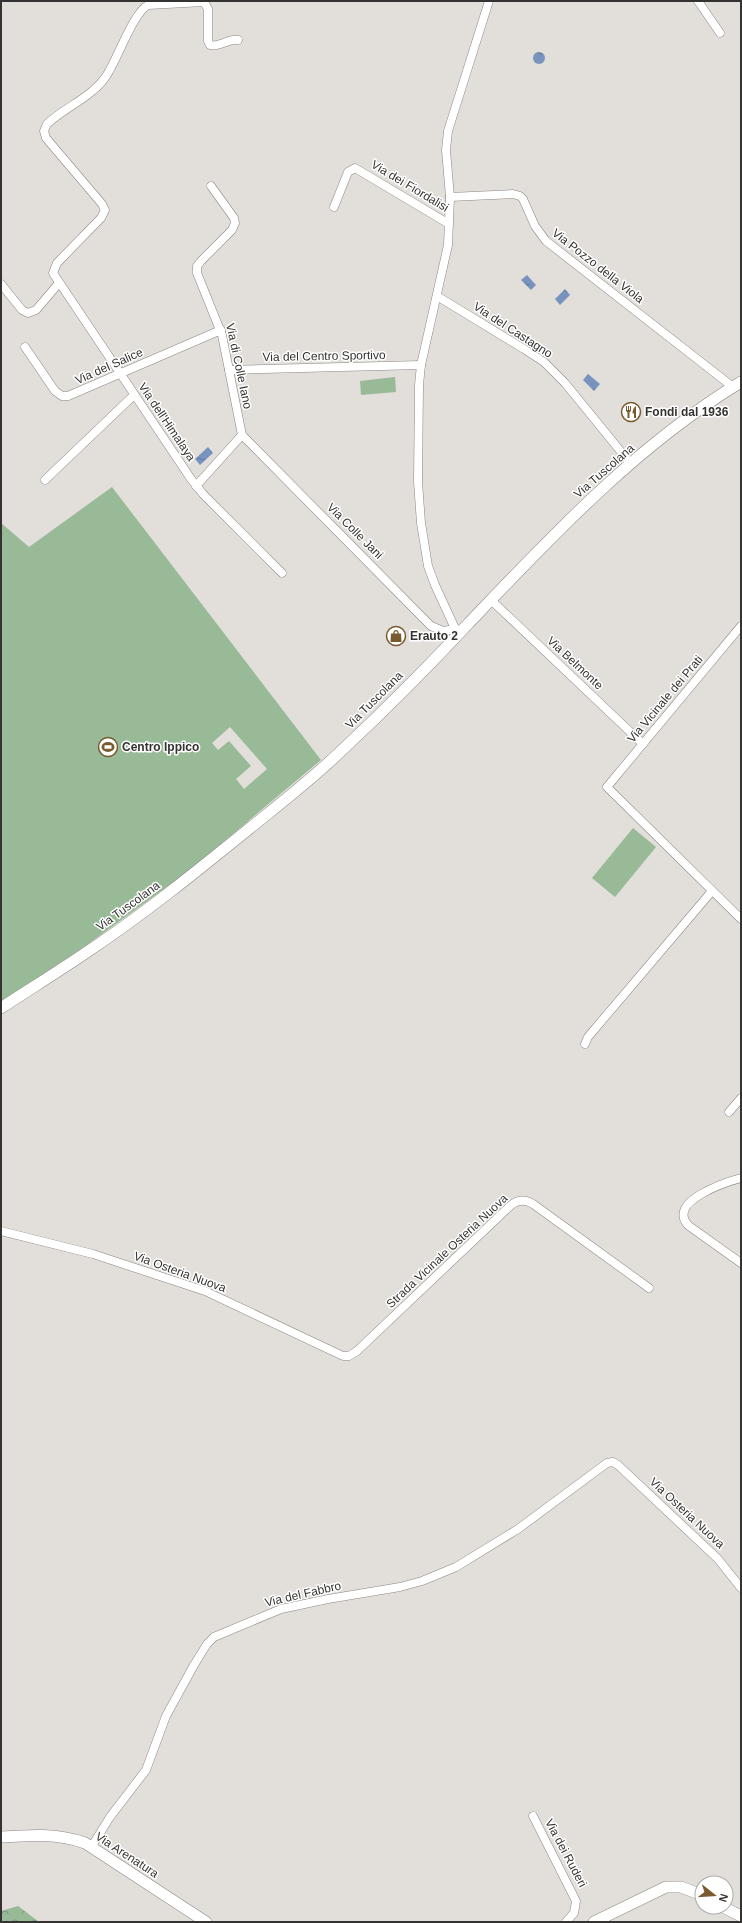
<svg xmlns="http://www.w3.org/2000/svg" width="742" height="1923" viewBox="0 0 742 1923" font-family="Arial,sans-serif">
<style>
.forest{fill:url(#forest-crowns)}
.pitch{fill:#98ba97;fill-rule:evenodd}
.water{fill:url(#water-ripples)}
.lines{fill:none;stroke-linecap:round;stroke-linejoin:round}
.street-casing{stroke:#8b8783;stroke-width:9}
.secondary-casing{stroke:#8b8783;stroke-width:12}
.street{stroke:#fff;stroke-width:8}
.secondary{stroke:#fff;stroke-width:11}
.labels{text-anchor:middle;stroke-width:3;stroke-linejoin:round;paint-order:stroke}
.street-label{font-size:12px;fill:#343331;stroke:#fff}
.poi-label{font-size:12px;font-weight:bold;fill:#343331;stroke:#fff;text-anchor:start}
</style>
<defs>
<pattern id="forest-crowns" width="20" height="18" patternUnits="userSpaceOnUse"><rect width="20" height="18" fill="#98ba97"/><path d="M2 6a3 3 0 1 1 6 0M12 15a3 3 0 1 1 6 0" fill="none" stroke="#7d987c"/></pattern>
<pattern id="water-ripples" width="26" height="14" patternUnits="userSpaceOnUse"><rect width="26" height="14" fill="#7894be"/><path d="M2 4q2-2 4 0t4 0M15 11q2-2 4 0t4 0" fill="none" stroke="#63799b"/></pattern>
</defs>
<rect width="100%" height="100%" fill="#e2ded9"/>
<path class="forest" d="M 18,1906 L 39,1922 L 1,1922 L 1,1911 Z"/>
<g class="pitch">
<path d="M 395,377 L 396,392 L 361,395 L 360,381 Z"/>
<path d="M 112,487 L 321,760 L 186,873 L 88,944 L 1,1002 L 1,523 L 29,547 ZM 230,727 L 267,769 L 244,789 L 236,779 L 251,766 L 229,741 L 218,750 L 212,743 Z"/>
<path d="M 633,828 L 656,847 L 615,897 L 592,878 Z"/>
</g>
<g class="water">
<circle cx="539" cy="58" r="6"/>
<path d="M 527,275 L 536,285 L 531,290 L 521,280 Z"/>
<path d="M 565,289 L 570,295 L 560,305 L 555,299 Z"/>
<path d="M 588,374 L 600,384 L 594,391 L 583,380 Z"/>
<path d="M 208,447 L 213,453 L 200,465 L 195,459 Z"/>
</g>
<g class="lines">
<defs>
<g id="street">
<path d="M 698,1 L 720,33"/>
<path d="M 238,40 C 228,38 220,48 210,45 L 208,41 L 208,9 L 204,2 L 148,5 C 134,12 118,57 108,73 C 95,96 66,106 47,124 L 44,131 L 46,138 L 102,204 L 105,210 L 101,218 L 57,263 L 53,273 L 191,479 L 203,494 L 282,573"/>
<path d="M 450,197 L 513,194 L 520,196 L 523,199 L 535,226 L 546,241 L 733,387"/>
<path d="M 334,207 L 348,172 L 355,168 L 449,224"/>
<path d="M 1,284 L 22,310 L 28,313 L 36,310 L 59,283"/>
<path d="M 437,296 L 524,349 L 544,362 L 565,383 L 631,464"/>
<path d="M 25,347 L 55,391 L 62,396 L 68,396 L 221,330"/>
<path d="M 229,370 L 421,365"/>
<path d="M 242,435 L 431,626 L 443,631 L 456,629"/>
<path d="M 45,480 L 134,395"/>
<path d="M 196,486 L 242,435 L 222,335 L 197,273 L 197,266 L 201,261 L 232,230 L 235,223 L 234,218 L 211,186"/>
<path d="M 491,600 L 643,744"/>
<path d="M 741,626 L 607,787 L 741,919"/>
<path d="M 458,635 L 435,585 L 428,566 L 421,523 L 418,482 L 419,385 L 421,365 L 448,245 L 450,197 L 446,150 L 448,131 L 489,1"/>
<path d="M 585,1044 L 588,1037 L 712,891"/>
<path d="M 729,1112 L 741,1098"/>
<path d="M 741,1178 C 726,1182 665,1202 689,1226 L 741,1263"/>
<path d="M 1,1231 L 93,1254 L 205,1291 L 343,1356 L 349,1356 L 357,1351 L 510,1206 C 517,1200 525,1199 533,1204 L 649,1288"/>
<path d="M 533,1816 L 576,1901 L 574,1913 L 566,1922"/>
<path d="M 92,1846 L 110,1817 L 146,1770 L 166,1716 L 194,1665 L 207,1644 L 214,1637 L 281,1609 L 328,1599 L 400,1587 L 422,1581 L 456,1567 L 518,1529 L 607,1463 L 613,1462 L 618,1465 L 718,1559 L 741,1588"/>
</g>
<g id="secondary">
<path d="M 1,1008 C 30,989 59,971 87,952 C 144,914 197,871 250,828 C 281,803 312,779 340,752 C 384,711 427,668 468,624 C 551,537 637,445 741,382"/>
<path d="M 1,1837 C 29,1835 58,1833 85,1843 L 206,1922"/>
<path d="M 723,1907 L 741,1916"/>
<path d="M 594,1922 L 666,1887 L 681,1887 L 702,1895"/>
</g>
</defs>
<use href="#street" class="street-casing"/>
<use href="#secondary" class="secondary-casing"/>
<use href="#street" class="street"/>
<use href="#secondary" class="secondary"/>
</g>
<defs>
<symbol id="restaurant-ring" viewBox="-11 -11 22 22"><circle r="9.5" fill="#fff" stroke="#785b2f" stroke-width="1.5"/><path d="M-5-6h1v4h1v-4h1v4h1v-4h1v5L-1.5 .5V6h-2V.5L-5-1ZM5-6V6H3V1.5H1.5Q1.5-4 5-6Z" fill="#785b2f"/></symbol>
<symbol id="shop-ring" viewBox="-11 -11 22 22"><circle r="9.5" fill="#fff" stroke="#785b2f" stroke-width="1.5"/><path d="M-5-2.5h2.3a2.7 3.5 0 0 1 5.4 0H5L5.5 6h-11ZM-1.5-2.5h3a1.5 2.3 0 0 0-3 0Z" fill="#785b2f"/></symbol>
<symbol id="stadium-ring" viewBox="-11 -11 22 22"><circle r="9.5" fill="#fff" stroke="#785b2f" stroke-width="1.5"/><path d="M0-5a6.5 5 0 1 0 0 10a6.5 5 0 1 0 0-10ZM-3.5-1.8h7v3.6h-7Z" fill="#785b2f"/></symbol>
</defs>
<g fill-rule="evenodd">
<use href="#restaurant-ring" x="620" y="401" width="22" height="22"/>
<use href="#shop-ring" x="385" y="625" width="22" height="22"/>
<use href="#stadium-ring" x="97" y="736" width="22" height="22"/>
</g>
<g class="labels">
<g class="street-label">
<text transform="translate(410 186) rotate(31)" y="4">Via dei Fiordalisi</text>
<text transform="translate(598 266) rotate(38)" y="4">Via Pozzo della Viola</text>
<text transform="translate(513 330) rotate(33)" y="4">Via del Castagno</text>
<text transform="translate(324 356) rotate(-1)" y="4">Via del Centro Sportivo</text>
<text transform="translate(109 366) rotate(-24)" y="4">Via del Salice</text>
<text transform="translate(239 366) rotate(78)" y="4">Via di Colle Iano</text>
<text transform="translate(167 422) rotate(56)" y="4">Via dell'Himalaya</text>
<text transform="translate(604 471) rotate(-41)" y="4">Via Tuscolana</text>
<text transform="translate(355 531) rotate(45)" y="4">Via Colle Jani</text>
<text transform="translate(575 663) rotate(43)" y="4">Via Belmonte</text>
<text transform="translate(665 699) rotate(-50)" y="4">Via Vicinale dei Prati</text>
<text transform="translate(374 700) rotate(-45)" y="4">Via Tuscolana</text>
<text transform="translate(128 906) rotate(-36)" y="4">Via Tuscolana</text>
<text transform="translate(447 1251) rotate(-43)" y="4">Strada Vicinale Osteria Nuova</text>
<text transform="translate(180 1272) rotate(20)" y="4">Via Osteria Nuova</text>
<text transform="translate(687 1513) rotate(43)" y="4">Via Osteria Nuova</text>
<text transform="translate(303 1594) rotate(-13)" y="4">Via del Fabbro</text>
<text transform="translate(566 1853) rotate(62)" y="4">Via dei Ruderi</text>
<text transform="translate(127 1855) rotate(33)" y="4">Via Arenatura</text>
</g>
<g class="poi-label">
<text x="645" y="416">Fondi dal 1936</text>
<text x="410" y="640">Erauto 2</text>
<text x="122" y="751">Centro Ippico</text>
</g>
</g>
<rect width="742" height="1923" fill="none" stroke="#343331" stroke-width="4"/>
<g transform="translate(714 1895) rotate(107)"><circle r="19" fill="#ffffff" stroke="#aeadad"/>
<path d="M0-3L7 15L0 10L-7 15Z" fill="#785b2f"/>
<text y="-6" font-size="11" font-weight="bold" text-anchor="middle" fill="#343331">N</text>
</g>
</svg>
